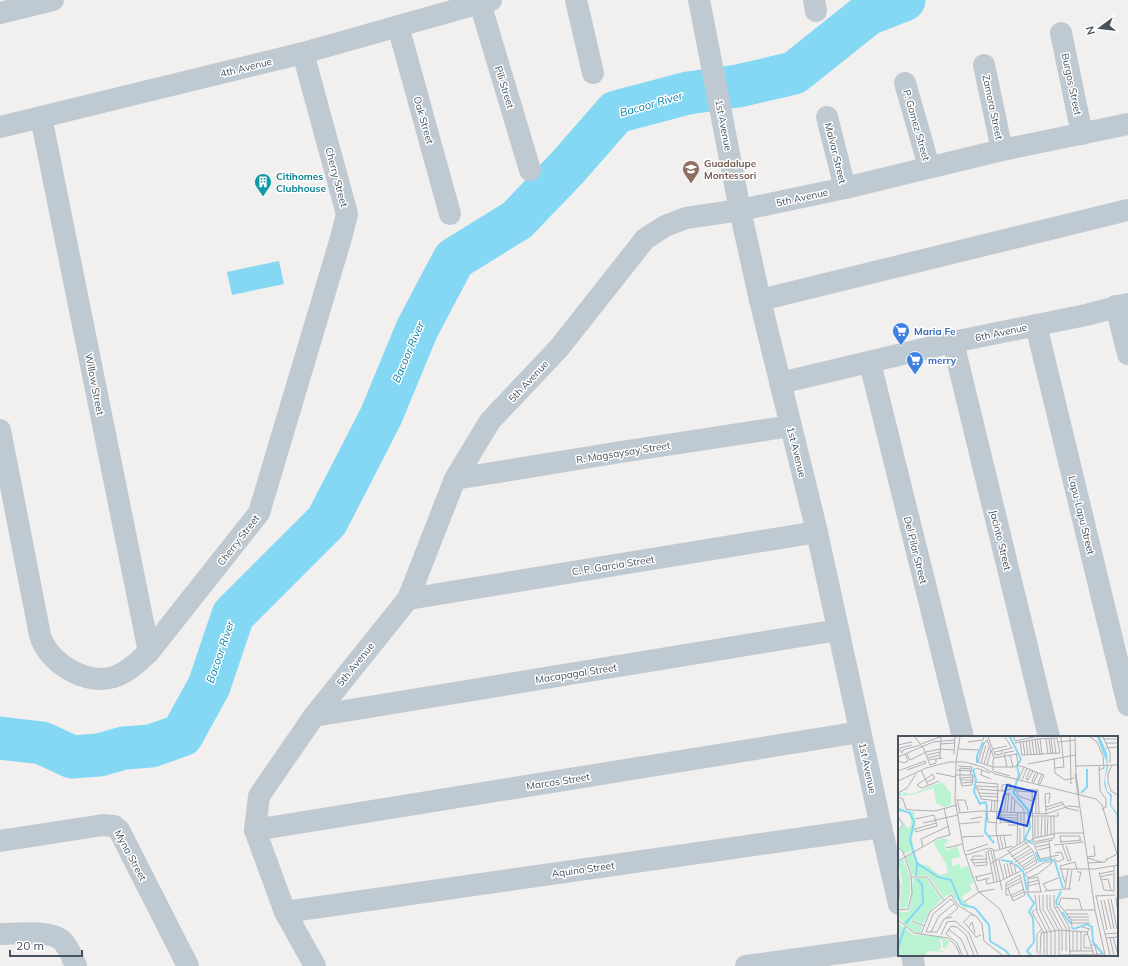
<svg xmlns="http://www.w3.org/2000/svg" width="1128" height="966" viewBox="0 0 1128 966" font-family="Mulish,sans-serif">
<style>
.water{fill:#84d8f3}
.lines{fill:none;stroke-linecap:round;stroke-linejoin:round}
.river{stroke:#84d8f3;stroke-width:43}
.minor{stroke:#bfc9d2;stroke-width:22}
.tertiary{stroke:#bfc9d2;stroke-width:22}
.labels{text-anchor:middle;stroke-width:3;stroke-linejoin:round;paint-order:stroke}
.street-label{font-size:10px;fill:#46525e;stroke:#fff}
.education-label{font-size:10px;font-weight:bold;fill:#785e54;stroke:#fff;text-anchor:start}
.culture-label{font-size:10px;font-weight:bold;fill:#0d838f;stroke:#fff;text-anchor:start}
.shop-label{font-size:10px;font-weight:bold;fill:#366cbe;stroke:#fff;text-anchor:start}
.water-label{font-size:11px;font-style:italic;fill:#037ea6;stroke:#fff}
.inset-river{fill:none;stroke:#84d8f3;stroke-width:2}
.inset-road{fill:none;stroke:#adb0b5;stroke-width:1}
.view{fill:#1d4ed8;fill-opacity:0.15;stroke:#1d4ed8;stroke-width:2}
.inset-edge{fill:none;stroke:#46525e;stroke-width:2}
</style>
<rect width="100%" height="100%" fill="#f2efef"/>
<path class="water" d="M 279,261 L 284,284 L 232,295 L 227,272 Z"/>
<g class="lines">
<path class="river" d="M 0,738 L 42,743 L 72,757 L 99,755 L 124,748 L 151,746 L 182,735 L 209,686 L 233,615 L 327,521 L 381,416 L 417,329 L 454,259 L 517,220 L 567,168 L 616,112 L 688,93 L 738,86 L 794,73 L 868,14 L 904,0"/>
<g class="minor">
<path d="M 576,0 L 593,73"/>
<path d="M 814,0 L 816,11"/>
<path d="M 480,3 L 530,170"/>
<path d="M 0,13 L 53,0"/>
<path d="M 398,26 L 450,214"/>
<path d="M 1061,33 L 1082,134"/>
<path d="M 984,65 L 1002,150"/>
<path d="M 905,83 L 929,167"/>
<path d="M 41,117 L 149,652"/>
<path d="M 827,117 L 845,188"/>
<path d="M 0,127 L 303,53 L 491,0"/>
<path d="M 760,300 L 1128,210"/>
<path d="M 1116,306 L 1128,354"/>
<path d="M 1036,325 L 1128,705"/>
<path d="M 953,342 L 1049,737"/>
<path d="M 870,363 L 963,737"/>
<path d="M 780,383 L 953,342 L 1086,315 L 1128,304"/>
<path d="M 0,430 L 38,625 C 39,631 40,637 43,643 C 55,666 87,685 114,677 C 128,672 138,662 149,652 L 259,513 L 341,238 L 347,214 L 303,53"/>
<path d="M 455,479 L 621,452 L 791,426"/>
<path d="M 408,599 L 817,532"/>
<path d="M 314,716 L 838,630"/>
<path d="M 255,830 L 860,732"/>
<path d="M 0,841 L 103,825 L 114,826 L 119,830 L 188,966"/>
<path d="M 1117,889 L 1128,886"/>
<path d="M 285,912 L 881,827"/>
<path d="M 0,934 C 15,934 48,930 60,939 C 68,945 72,957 76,966"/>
<path d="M 315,966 L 285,912 L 255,830 L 259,796 L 314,716 L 408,599 L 455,479 L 490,421 L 559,348 L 645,239 L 665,226 L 686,218 L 740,210"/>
<path d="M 746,966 L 899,945"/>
</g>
<g class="tertiary">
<path d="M 699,0 L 740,210 L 760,300 L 817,532 L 881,827 L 899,904"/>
<path d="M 740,210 L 845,188 L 1002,150 L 1128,124"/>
<path d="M 912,955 L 914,966"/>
</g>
</g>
<defs>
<symbol id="school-pin" viewBox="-11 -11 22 30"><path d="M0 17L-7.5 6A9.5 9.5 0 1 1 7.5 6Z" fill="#8d6e63" stroke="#fff"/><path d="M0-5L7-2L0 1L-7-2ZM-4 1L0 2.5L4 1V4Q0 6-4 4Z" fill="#fff"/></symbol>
<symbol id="building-pin" viewBox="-11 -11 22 30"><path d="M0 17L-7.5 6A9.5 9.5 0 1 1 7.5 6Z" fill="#0f9aa8" stroke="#fff"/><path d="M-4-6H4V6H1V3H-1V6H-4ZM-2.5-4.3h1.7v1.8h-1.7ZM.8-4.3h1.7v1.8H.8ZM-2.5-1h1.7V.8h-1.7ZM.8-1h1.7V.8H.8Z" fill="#fff"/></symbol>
<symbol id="supermarket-pin" viewBox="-11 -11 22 30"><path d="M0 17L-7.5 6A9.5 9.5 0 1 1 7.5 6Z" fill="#3f7fe0" stroke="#fff"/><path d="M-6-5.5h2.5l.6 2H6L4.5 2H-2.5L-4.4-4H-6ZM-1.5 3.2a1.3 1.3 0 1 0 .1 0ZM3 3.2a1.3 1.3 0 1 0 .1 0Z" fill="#fff"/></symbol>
</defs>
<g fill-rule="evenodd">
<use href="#school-pin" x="681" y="159" width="20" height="27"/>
<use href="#building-pin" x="253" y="172" width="20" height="27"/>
<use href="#supermarket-pin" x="891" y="321" width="20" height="27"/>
<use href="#supermarket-pin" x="905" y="350" width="20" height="27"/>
</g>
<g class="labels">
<g class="street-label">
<text transform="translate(246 67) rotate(-14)" y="4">4th Avenue</text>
<text transform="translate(1072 84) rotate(78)" y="4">Burgos Street</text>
<text transform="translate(505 87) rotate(73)" y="4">Pili Street</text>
<text transform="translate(993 107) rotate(78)" y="4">Zamora Street</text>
<text transform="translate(424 120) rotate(74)" y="4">Oak Street</text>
<text transform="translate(724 125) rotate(79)" y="4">1st Avenue</text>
<text transform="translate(917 125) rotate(74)" y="4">P. Gomez Street</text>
<text transform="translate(836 153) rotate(76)" y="4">Malvar Street</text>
<text transform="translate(337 177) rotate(75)" y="4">Cherry Street</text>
<text transform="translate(802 197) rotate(-12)" y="4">5th Avenue</text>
<text transform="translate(1001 332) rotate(-12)" y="4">6th Avenue</text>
<text transform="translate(528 381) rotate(-47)" y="4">5th Avenue</text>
<text transform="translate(95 384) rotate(79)" y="4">Willow Street</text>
<text transform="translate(623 452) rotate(-9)" y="4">R. Magsaysay Street</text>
<text transform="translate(797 452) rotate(76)" y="4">1st Avenue</text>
<text transform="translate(1082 515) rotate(76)" y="4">Lapu-Lapu Street</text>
<text transform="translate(238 540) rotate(-52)" y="4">Cherry Street</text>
<text transform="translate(1001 540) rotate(76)" y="4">Jacinto Street</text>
<text transform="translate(916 550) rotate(76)" y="4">Del Pilar Street</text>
<text transform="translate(613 565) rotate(-9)" y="4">C. P. Garcia Street</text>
<text transform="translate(355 664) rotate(-51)" y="4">5th Avenue</text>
<text transform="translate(576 673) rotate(-9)" y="4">Macapagal Street</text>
<text transform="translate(868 768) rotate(78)" y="4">1st Avenue</text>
<text transform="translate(558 781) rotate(-9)" y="4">Marcos Street</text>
<text transform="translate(131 855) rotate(62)" y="4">Myna Street</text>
<text transform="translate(583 869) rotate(-8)" y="4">Aquino Street</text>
</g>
<g class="education-label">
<text x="704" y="167">Guadalupe<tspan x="704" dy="12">Montessori</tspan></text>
</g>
<g class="culture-label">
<text x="276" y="180">Citihomes<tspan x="276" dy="12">Clubhouse</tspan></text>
</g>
<g class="shop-label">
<text x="914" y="335">Maria Fe</text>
<text x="928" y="364">merry</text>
</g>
<g class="water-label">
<text transform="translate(651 104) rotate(-16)" y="4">Bacoor River</text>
<text transform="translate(408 352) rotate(-67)" y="4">Bacoor River</text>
<text transform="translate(220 652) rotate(-71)" y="4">Bacoor River</text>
</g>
</g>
<g transform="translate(898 736)">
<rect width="220" height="220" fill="#f2efef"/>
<path d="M 44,46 L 53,58 L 53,69 L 47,71 L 38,67 L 36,52 L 13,59 L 0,60 L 0,54 L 3,58 L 8,56 L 9,58 L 13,58 ZM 0,62 L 3,66 L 1,68 L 1,72 L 16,76 L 18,89 L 14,101 L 15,114 L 7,118 L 0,110 L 0,96 L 6,89 L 3,82 L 10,93 L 13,89 L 12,78 L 5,75 L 0,76 L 1,80 L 0,78 ZM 44,102 L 51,104 L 46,109 L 48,115 L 59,110 L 63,121 L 54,123 L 54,130 L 61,128 L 63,132 L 70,130 L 75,142 L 75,147 L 72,149 L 74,154 L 63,161 L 70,168 L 68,174 L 53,158 L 46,161 L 30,140 L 14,139 L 8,121 L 16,117 L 21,128 L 29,129 L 41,139 L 48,138 L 50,137 L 48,128 L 35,106 ZM 5,122 L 12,141 L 12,157 L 9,171 L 2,173 L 4,144 L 0,126 ZM 15,142 L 28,142 L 44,163 L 32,175 L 25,188 L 14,184 L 13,186 L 24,190 L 22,197 L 14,195 L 1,182 L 1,176 L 9,176 L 12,172 ZM 0,187 L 15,199 L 39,200 L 52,205 L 48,212 L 45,212 L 45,204 L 38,204 L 43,206 L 43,212 L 40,214 L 45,215 L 45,219 L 44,216 L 37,215 L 36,218 L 35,215 L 29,215 L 28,219 L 0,219 Z" fill="#baf3d2"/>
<path d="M 199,1 L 202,1 L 209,17 L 210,31 L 207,43 L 209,55 L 214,59 L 213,69 L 220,79 L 218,90 L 219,80 L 212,69 L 212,60 L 208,55 L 206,47 L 209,27 Z" fill="#84d8f3"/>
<path class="inset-river" d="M 112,1 L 123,23 L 119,30 L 121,39 L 115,56 L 130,74 L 132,91 L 127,103 L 135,108M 79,27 L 79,20 L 85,6M 77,32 L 75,35 L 78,43 L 76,56 L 82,68 L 87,66 L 89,70 L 87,96 L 96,107M 183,57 L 189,51 L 189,33M 0,73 L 12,77 L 16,86 L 12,104 L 19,127 L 40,141 L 53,144 L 63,168 L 77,172 L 91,189 L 92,205 L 108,215 L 111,219M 138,116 L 141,125 L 153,123 L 157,126 L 165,152M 103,124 L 115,126M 117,128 L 125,135 L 129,154M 18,140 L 19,127M 129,157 L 136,167 L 131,176 L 135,182 L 136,206 L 129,215 L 133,219M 160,170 L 158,166 L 163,155M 164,176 L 173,188M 7,188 L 25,167 L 24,149 L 19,143M 173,191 L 176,193 L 189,188 L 194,191 L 195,206 L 205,218M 0,212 L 7,191"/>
<path class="inset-road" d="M 17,1 L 26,13 L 32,29 L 38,27 L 38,23M 90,1 L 97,19 L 104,18 L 104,15M 116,1 L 117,5 L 136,1M 172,1 L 173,48M 177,1 L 178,40M 192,1 L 199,6 L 205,20 L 206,32 L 201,34M 205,1 L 212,16 L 212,27M 139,3 L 142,19M 142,3 L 144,19M 148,3 L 150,18M 151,3 L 153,18M 153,3 L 155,18M 156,3 L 158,18M 206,3 L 220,3M 134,4 L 136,19M 137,4 L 139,19M 128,5 L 130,19M 131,5 L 133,19M 70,6 L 85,4 L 86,1M 125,6 L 127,19M 160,6 L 177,4M 117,7 L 122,6 L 128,5 L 139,3 L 159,2 L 162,17 L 124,19 L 122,6M 207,7 L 220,7M 23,8 L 42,1M 42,8 L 56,7M 0,9 L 14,6M 208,12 L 220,11M 42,13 L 56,14M 61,13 L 80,14M 95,13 L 109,10M 2,14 L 4,17 L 5,14 L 22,9M 2,14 L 2,12 L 14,9M 97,16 L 114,12 L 107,1M 9,18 L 12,24 L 28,16 L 42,13M 56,18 L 57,1M 29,19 L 42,16M 112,19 L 115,31M 0,21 L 35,6 L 56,4M 30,22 L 42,19M 42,22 L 43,1M 96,22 L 119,18M 156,22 L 157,37 L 167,44 L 176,42M 31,24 L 44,22M 0,25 L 6,27 L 10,25 L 7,18M 58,26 L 62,1M 58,27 L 57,64 L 66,115 L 80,155 L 102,173 L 122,219M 83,27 L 88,9M 86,28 L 91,11M 130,28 L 177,19M 89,29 L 93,14M 120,29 L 122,30 L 126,31 L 140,37 L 146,39 L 142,48 L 140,47 L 144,38M 214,29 L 210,38 L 210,46 L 213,55 L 220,59M 60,30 L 74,31 L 72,39M 177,30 L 220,29M 201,30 L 202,55 L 208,63 L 208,71 L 204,73M 109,31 L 106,17 L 116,15M 117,31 L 120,27 L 118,17M 78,32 L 92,37M 157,32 L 166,31 L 163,1M 9,34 L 28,27 L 27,25M 23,34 L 30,49M 59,34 L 73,35M 84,34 L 83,39 L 93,43M 132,34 L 128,43 L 130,44 L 135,35M 0,35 L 27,25M 138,36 L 134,45 L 136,46 L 140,37M 38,37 L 57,41M 35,38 L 19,49 L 24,52 L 41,45M 177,38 L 197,174 L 207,219M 178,38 L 181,59M 57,39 L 75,39 L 74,49 L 64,50 L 62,43 L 62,32 L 73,33M 112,40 L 95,35 L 95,24 L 96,22 L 89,4 L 86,7 L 80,26 L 95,31 L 117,31M 62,42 L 76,41M 121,43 L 126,31M 62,44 L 76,44M 124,44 L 129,32M 0,45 L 28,32 L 51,26 L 67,26 L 85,31 L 97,38 L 198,63 L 204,69 L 219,118 L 208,124M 29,46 L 37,42 L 34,38M 78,46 L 100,48 L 98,95 L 102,114M 63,47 L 75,46M 100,51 L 78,50 L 83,63 L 101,65M 79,53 L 105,55 L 113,53 L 113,49 L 111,48M 134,53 L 135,106 L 156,102 L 156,80M 138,54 L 138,77M 104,55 L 104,49 L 111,48M 117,55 L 134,56M 0,57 L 9,52 L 18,38M 81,57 L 101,58M 82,60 L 101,61M 0,61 L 5,63 L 8,73 L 14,74 L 37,75 L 59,69M 59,63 L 62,76M 59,64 L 67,64 L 70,74M 134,65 L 121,60 L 117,53 L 140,54 L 141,77M 148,71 L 164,66 L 168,72M 168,72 L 181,75M 148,74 L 166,68M 89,76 L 90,86 L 99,87M 93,76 L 94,64M 96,76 L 97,64M 106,76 L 109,57M 109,76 L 111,57M 113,76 L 114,61M 116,76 L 117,64M 60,77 L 83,75 L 148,78 L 171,70 L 182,71M 148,78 L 147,58 L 152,57 L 151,67M 103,79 L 120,79M 0,80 L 5,89 L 0,95M 131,80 L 160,80 L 160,76M 103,81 L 120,82M 17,83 L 36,79 L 39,90 L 18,96M 72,83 L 84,81M 103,84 L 120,84M 103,86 L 120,87M 25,87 L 60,79M 61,88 L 82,86M 102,88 L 105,59 L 111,57 L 126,74 L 126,105M 110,89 L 125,89M 123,89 L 123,76M 18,96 L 17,93 L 38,87M 153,99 L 153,80M 91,100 L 114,99M 102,100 L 105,113M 106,100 L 108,112M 147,100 L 147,81M 149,100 L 150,81M 63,101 L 86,100M 143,101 L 144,81M 137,102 L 137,81M 140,102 L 140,81M 155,104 L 136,108 L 142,123 L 161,119M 151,105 L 153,126M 162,106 L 184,104M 163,106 L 162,100 L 182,100 L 182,104M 122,108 L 122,92M 164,108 L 170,125 L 173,124 L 168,110M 119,109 L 120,76M 156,109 L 186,106M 48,110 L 49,112 L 64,108M 0,111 L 5,116 L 13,139 L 14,157 L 10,173 L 0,174M 25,111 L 23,103 L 51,90M 138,111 L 152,108M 93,114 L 90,115 L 96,146M 93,114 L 99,145M 109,114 L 127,134 L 139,127 L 135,115 L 126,105M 140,114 L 153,111M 69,115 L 90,108M 96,115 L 115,110M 110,115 L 126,105M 68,119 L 91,112 L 95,113 L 104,154M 113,121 L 131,110M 189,121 L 197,120 L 196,109M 156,122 L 159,126 L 166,123 L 163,116 L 157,117M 190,122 L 203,126M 73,123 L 77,130 L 89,129 L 88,115M 72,124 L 88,123M 75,124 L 75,120 L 85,120M 101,124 L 106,143M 115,124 L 133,113M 0,125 L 40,102 L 52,99 L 46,72M 117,126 L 135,115M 75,127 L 89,126M 109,127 L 112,140M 112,127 L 116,128 L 118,137M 112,127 L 115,139M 190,127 L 207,126 L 209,122M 92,128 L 137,102 L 160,97 L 186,97M 106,128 L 109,142M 120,128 L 135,119M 124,130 L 136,122M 125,132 L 138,124M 163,133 L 197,133 L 220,129M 170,133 L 167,153 L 173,153M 179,136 L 183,136 L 181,145M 201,136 L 206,154 L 216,155 L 216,130M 0,137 L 2,151 L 0,174M 201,138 L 215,135M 78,140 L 79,145 L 92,142M 13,141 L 29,141 L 46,164M 77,141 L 94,137M 202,141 L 215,138M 130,142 L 127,138 L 147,126 L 153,126M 130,142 L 140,138 L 154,127 L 153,126M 130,142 L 130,156M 88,143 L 89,148 L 102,145 L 123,135M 130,143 L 140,141 L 143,156M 203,144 L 210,143 L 213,155M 129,147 L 141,144M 167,147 L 162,130 L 177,126 L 179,134M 108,150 L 123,142M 130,150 L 142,147M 110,152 L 115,165 L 127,159 L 122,139 L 108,147 L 108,159 L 111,159M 108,153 L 124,145M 171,153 L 174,134M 149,154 L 145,148 L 160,142M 146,155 L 167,153M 137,159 L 139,176 L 149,196 L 149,219M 141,159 L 142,174 L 153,196 L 153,219M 145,159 L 145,173 L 157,194 L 157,219M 149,159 L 149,172 L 161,194 L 161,219M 152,159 L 152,171 L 164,193 L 164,215M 156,159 L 156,170 L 168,192 L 168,215M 112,160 L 126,153M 197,160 L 217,159M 198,160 L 212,219M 218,161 L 220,180M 113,162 L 126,156 L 144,156M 210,163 L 216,193M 213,163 L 219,193M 203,164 L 209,194M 206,164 L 213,193M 66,166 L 81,156 L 97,153M 157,172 L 160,171 L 171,191 L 172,219M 138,173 L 134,176 L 146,197 L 146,219M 167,174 L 197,174M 168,178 L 190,178M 170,181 L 191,181M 48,182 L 60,172 L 53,163 L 35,178 L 28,196 L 39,196 L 46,183 L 54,181M 0,184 L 16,197 L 50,202 L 58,210 L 62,219M 173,184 L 191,184M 14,185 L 26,190M 65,187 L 73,178 L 76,180M 67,187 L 78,201 L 83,199M 173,187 L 192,187M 174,190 L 173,184 L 161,168 L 163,162 L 181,163 L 184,174M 71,191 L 74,186 L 77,197M 184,191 L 192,193 L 189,196M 50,193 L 63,203 L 70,219M 175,195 L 175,215M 179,195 L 179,215M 183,195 L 183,215M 33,196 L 41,180 L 56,168M 189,196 L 196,219M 23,198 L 32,176 L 53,159 L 61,170 L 79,181 L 84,188 L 86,205 L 104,219M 190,198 L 186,199 L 186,212 L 194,212M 207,198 L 220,197M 43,199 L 49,186 L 57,185 L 71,197 L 80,219M 215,201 L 220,219M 208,202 L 220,201M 212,202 L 216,219M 193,209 L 197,209 L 199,219M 171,215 L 195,215M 139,217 L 139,198 L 144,193M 64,219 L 59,207 L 48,198 L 53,190 L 59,191 L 68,199 L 76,219M 142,219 L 143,197 L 161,194 L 189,196M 161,219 L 207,218"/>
<path class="view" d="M 109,49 L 138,56 L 129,90 L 100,82 Z"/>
<rect width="220" height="220" class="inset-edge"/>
</g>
<g transform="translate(1100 28) rotate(255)" stroke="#ffffff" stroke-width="3" paint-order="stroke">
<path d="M0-3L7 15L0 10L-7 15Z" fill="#46525e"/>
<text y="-6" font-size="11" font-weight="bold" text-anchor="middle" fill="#46525e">N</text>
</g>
<path d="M10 950v6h72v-6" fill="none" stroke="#46525e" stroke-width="2"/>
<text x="16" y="950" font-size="12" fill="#46525e" stroke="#ffffff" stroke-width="3" paint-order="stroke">20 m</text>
</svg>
